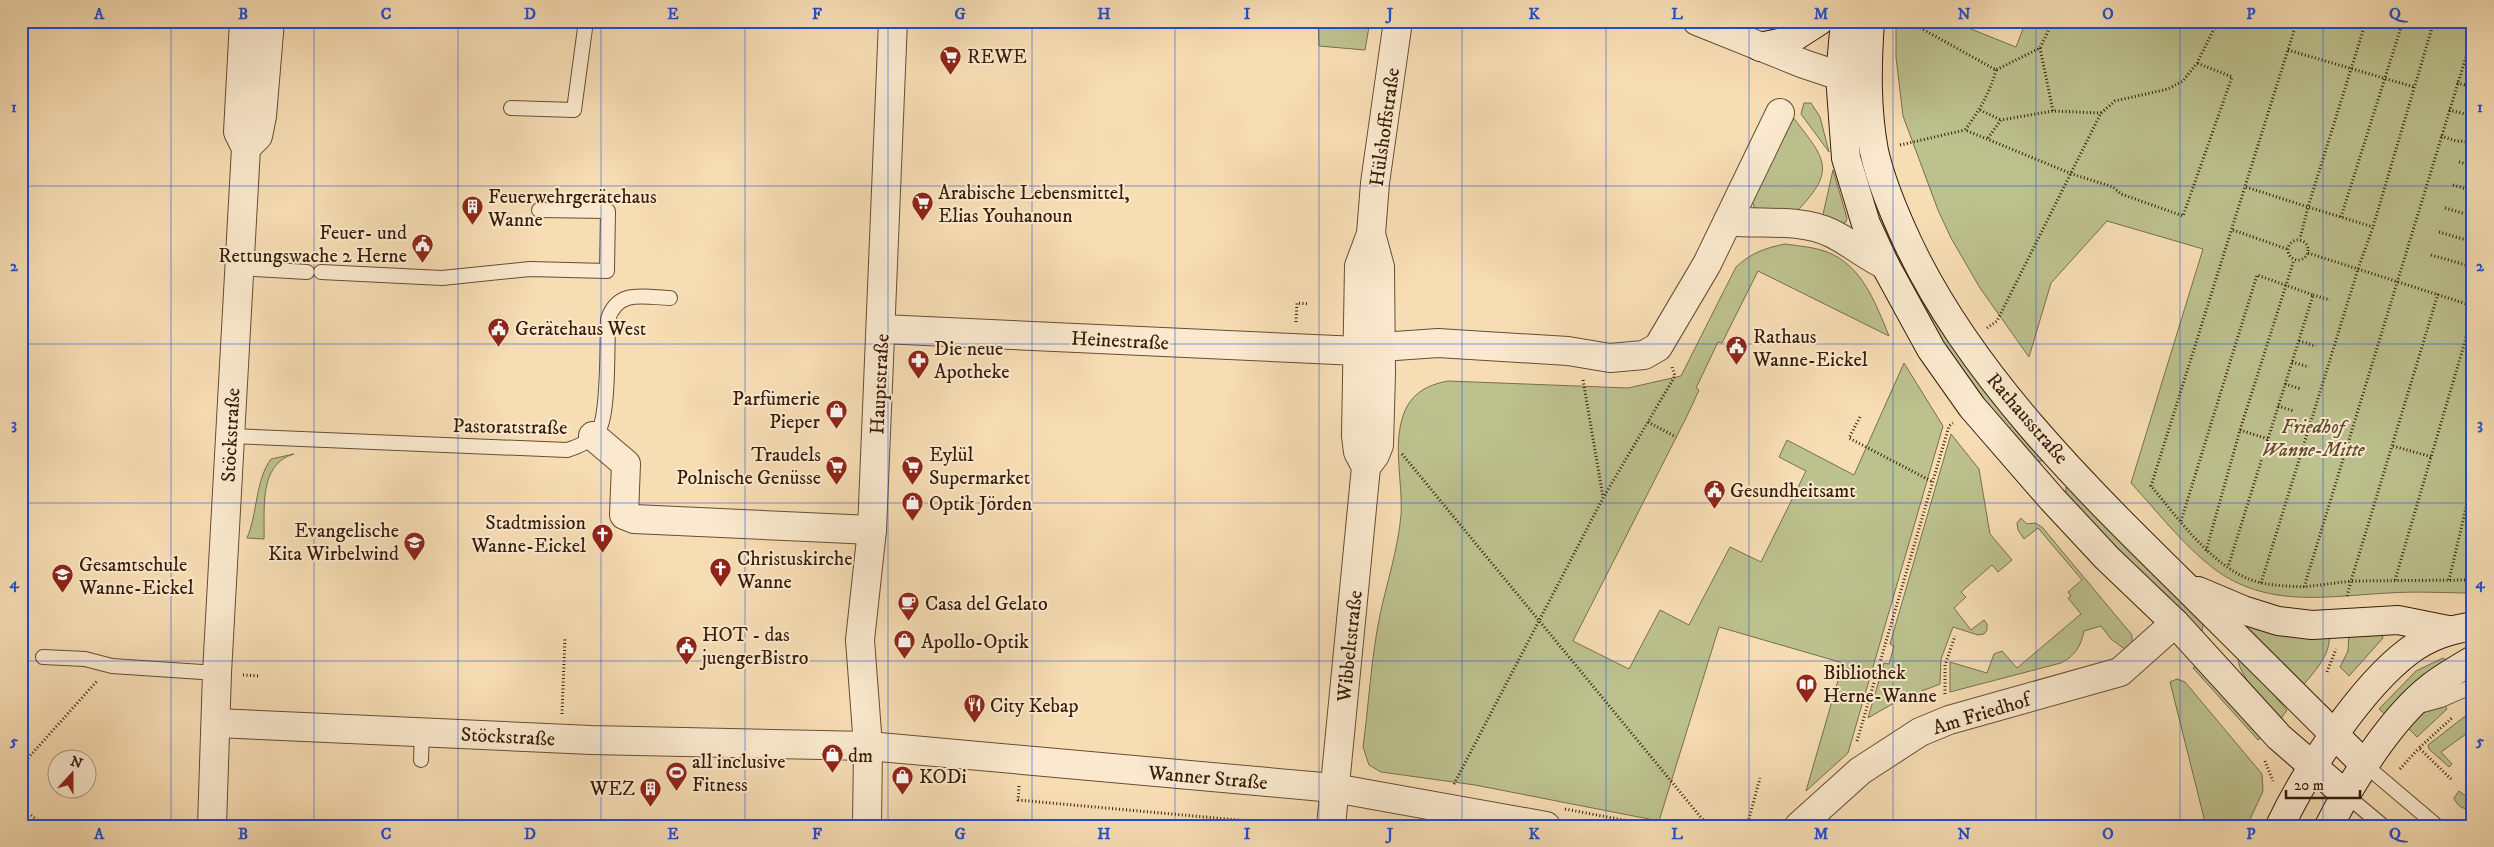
<svg xmlns="http://www.w3.org/2000/svg" width="2494" height="847" viewBox="0 0 2494 847" font-family="'IM FELL DW Pica',serif">
<style>
.green{fill:#bcc18e;stroke:#7a6e4c}
.lines{fill:none;stroke-linecap:round;stroke-linejoin:round}
.lane-casing{stroke:#684c34;stroke-width:16}
.street-casing{stroke:#684c34;stroke-width:30}
.secondary-casing{stroke:#381c09;stroke-width:30}
.path{stroke:#381c09;stroke-width:3;stroke-dasharray:1 2.5;stroke-linecap:butt}
.lane{stroke:#fae9ce;stroke-width:14}
.street{stroke:#fae9ce;stroke-width:28}
.secondary{stroke:#fae9ce;stroke-width:28}
.grid{fill:none;stroke:#1d4ed8;stroke-width:1;stroke-opacity:0.55}
.labels{text-anchor:middle;stroke-width:4;stroke-linejoin:round;paint-order:stroke}
.poi-label{font-size:20px;fill:#381c09;stroke:#fae9ce;text-anchor:start}
.street-label{font-size:20px;fill:#381c09;stroke:#fae9ce}
.park-label{font-size:20px;font-style:italic;fill:#604e31;stroke:#fae9ce}
.neatline{fill:none;stroke:#1d4ed8;stroke-width:2}
.grid-label{font-size:16px;text-anchor:middle;font-weight:bold;fill:#1d4ed8}
</style>
<rect width="100%" height="100%" fill="#f7ddb4"/>
<filter id="stains"><feTurbulence type="fractalNoise" baseFrequency=".004" numOctaves="4"/><feColorMatrix values="0 0 0 0 .2 0 0 0 0 .09 0 0 0 0 .02 0 0 0 .5 -.17"/></filter>
<radialGradient id="worn" r=".72"><stop offset=".6" stop-color="#630" stop-opacity="0"/><stop offset="1" stop-color="#630" stop-opacity=".3"/></radialGradient>
<g class="green">
<path d="M 1318,21 L 1370,21 L 1365,50 L 1319,46 Z"/>
<path d="M 1896,21 L 1951,21 L 2016,47 L 2026,21 L 2473,21 L 2473,593 C 2445,593 2417,591 2389,593 C 2327,596 2267,609 2213,568 C 2182,544 2157,511 2131,483 L 2203,249 L 2107,221 L 2051,283 L 2029,357 L 1980,288 L 1951,238 L 1938,210 L 1903,116 L 1896,57 Z"/>
<path d="M 1804,103 L 1811,103 L 1820,117 L 1829,152 L 1801,114 Z"/>
<path d="M 1792,116 C 1826,160 1838,170 1794,214 L 1755,209 L 1752,201 Z"/>
<path d="M 1864,162 C 1872,192 1881,221 1894,249 C 1929,328 1991,394 2045,461 L 2035,461 L 1994,412 L 1934,331 L 1892,256 L 1857,164 Z"/>
<path d="M 1833,170 L 1847,218 L 1846,222 L 1840,225 L 1822,219 Z"/>
<path d="M 1785,244 C 1799,246 1814,247 1827,252 C 1862,265 1876,304 1889,336 L 1758,271 L 1722,343 L 1718,342 L 1696,388 L 1699,390 L 1687,416 L 1573,641 L 1629,669 L 1660,610 L 1689,625 L 1730,547 L 1761,562 L 1806,471 L 1779,457 L 1787,440 L 1854,475 L 1904,363 L 1943,426 L 1848,753 L 1806,791 L 1843,663 L 1719,627 L 1659,821 L 1475,785 L 1381,772 L 1369,765 L 1363,747 C 1369,703 1371,658 1380,615 C 1387,582 1398,549 1401,515 C 1403,482 1392,445 1404,413 C 1412,393 1427,385 1448,381 L 1628,388 L 1681,376 L 1736,267 C 1751,253 1765,248 1785,244 Z"/>
<path d="M 1951,434 L 1979,469 L 1990,534 L 2012,560 L 1998,572 L 1992,565 L 1961,592 L 1966,597 L 1954,608 L 1971,630 L 1984,620 L 1987,624 L 1987,630 L 1984,634 L 1978,635 L 1953,627 L 1941,659 L 1940,684 L 1901,699 L 1868,718 L 1884,663 L 1889,664 L 1894,646 L 1890,644 Z"/>
<path d="M 294,454 C 258,464 265,510 264,539 L 247,538 C 258,512 255,481 271,459 Z"/>
<path d="M 2066,487 L 2069,487 L 2204,620 L 2202,631 L 2141,575 L 2066,495 Z"/>
<path d="M 2021,518 L 2027,524 L 2035,523 L 2042,527 L 2132,635 L 2132,643 L 2126,650 L 2111,639 L 2101,626 L 2084,631 C 2081,646 2075,656 2061,663 L 1950,692 L 1950,662 L 1987,673 L 1994,654 L 2002,651 L 2017,668 L 2081,614 L 2068,598 L 2071,596 L 2068,592 L 2082,580 L 2038,528 L 2024,539 L 2018,530 L 2017,523 Z"/>
<path d="M 2249,624 L 2329,634 C 2332,655 2312,674 2300,689 L 2246,628 Z"/>
<path d="M 2349,633 L 2382,634 L 2383,638 L 2349,676 L 2340,667 L 2348,651 Z"/>
<path d="M 2241,657 L 2287,710 L 2280,720 C 2267,705 2241,679 2238,660 Z"/>
<path d="M 2443,658 L 2448,661 L 2390,718 L 2379,709 L 2416,671 Z"/>
<path d="M 2198,664 L 2263,736 L 2258,740 L 2193,668 Z"/>
<path d="M 2177,679 L 2185,682 L 2262,774 L 2263,791 L 2247,826 L 2206,826 L 2170,682 Z"/>
<path d="M 2445,705 L 2447,709 L 2417,737 L 2406,726 L 2422,713 Z"/>
<path d="M 2473,710 L 2473,729 L 2441,752 L 2452,764 L 2449,767 L 2429,749 L 2428,745 Z"/>
<path d="M 2459,791 L 2471,800 L 2473,799 L 2473,808 C 2464,811 2457,806 2454,798 Z"/>
</g>
<g class="lines">
<defs>
<g id="lane">
<path d="M 511,108 L 574,110 L 586,21"/>
<path d="M 239,268 L 307,272"/>
<path d="M 321,272 L 442,278 L 530,269 L 607,271 L 608,211 L 539,210"/>
<path d="M 230,436 L 567,450 C 580,446 591,441 599,429 C 609,413 607,341 608,319 C 618,289 643,297 670,298"/>
<path d="M 43,657 L 85,659 L 112,666 L 217,673"/>
<path d="M 2419,706 L 2441,700 L 2473,686"/>
<path d="M 421,760 L 422,732"/>
<path d="M 2365,765 L 2437,826"/>
<path d="M 2346,795 L 2383,826"/>
</g>
<g id="street">
<path d="M 1697,21 L 1804,64 L 1840,76 L 1862,79"/>
<path d="M 246,148 L 258,136 L 262,116 L 270,21"/>
<path d="M 1728,221 C 1761,225 1800,218 1831,233 C 1850,242 1866,256 1885,265"/>
<path d="M 882,329 L 1358,351"/>
<path d="M 1381,347 L 1438,343 L 1568,351 L 1610,358 L 1644,355 L 1658,347 L 1707,264 L 1780,113"/>
<path d="M 593,436 L 626,464 L 624,515 L 634,519 L 872,530"/>
<path d="M 1366,467 L 1375,455 L 1379,445 L 1381,373 L 1380,267 L 1371,234"/>
<path d="M 216,723 L 591,740 L 868,746 L 1334,788 L 1546,826"/>
<path d="M 212,826 L 217,673 L 246,148 L 238,132 L 244,21"/>
<path d="M 867,826 L 868,746 L 860,640 L 872,530 L 893,21"/>
<path d="M 1331,826 L 1366,467 L 1358,452 L 1356,436 L 1359,266 L 1371,234 L 1375,183 L 1398,21"/>
<path d="M 1799,826 L 1860,771 L 1920,732 L 1949,720 L 2120,672 L 2175,623"/>
</g>
<g id="secondary">
<path d="M 1845,21 L 1840,76 L 1846,158 L 1866,224 L 1885,265 L 1931,349 L 1972,407 L 2052,499 L 2107,558 L 2175,623 L 2279,737 L 2346,795"/>
<path d="M 1870,21 C 1867,65 1866,108 1874,151 C 1881,183 1894,213 1908,243 C 1970,375 2084,487 2187,588 C 2246,647 2305,706 2365,765"/>
<path d="M 1760,47 L 1788,41 L 1819,21"/>
<path d="M 2198,591 L 2243,610 L 2278,621 L 2312,625 L 2398,620 L 2448,630"/>
<path d="M 2280,826 C 2306,771 2361,687 2409,651 C 2429,636 2449,630 2473,626"/>
<path d="M 2329,826 C 2352,781 2391,718 2431,687 C 2444,677 2458,669 2473,660"/>
</g>
</defs>
<use href="#lane" class="lane-casing"/>
<use href="#street" class="street-casing"/>
<use href="#secondary" class="secondary-casing"/>
<g class="path">
<path d="M 1908,21 L 1996,70 L 2040,48 L 2053,21"/>
<path d="M 2297,21 L 2151,486 C 2179,519 2217,574 2262,583 C 2275,586 2290,586 2304,587"/>
<path d="M 2366,21 L 2308,207 L 2373,227"/>
<path d="M 2040,48 L 2053,111"/>
<path d="M 2288,50 L 2414,87"/>
<path d="M 1996,70 C 1990,93 1979,111 1965,130 L 2072,174 L 2113,187 L 2121,194 L 2183,216 L 2232,77 L 2197,63"/>
<path d="M 2457,83 L 2473,87"/>
<path d="M 1980,110 L 2001,120"/>
<path d="M 2449,110 L 2473,116"/>
<path d="M 2441,136 L 2456,141 L 2473,142"/>
<path d="M 1988,138 L 2001,120 L 2053,111 L 2101,113"/>
<path d="M 1900,145 L 1965,130"/>
<path d="M 2459,162 L 2473,166"/>
<path d="M 2453,185 L 2473,191"/>
<path d="M 2246,187 L 2308,207 L 2300,239"/>
<path d="M 2445,208 L 2473,216"/>
<path d="M 2341,217 L 2403,21"/>
<path d="M 2233,230 L 2287,249"/>
<path d="M 2439,232 L 2473,242"/>
<circle cx="2298" cy="250" r="10"/>
<path d="M 2308,253 L 2473,306"/>
<path d="M 2431,255 L 2473,267"/>
<path d="M 2438,294 L 2351,581 L 2473,580"/>
<path d="M 2313,295 L 2330,300"/>
<path d="M 1296,322 L 1297,303 L 1309,304"/>
<path d="M 1987,328 L 1997,321 L 2101,113 L 2115,101 L 2168,89 L 2183,81 L 2197,63 L 2218,21"/>
<path d="M 2299,341 L 2316,346"/>
<path d="M 2292,362 L 2309,367"/>
<path d="M 1583,380 L 1603,497"/>
<path d="M 2285,384 L 2301,389"/>
<path d="M 2278,406 L 2294,411"/>
<path d="M 1860,417 L 1849,438 L 1933,482"/>
<path d="M 1648,422 L 1676,437"/>
<path d="M 2240,430 L 2268,439"/>
<path d="M 2393,446 L 2432,457"/>
<path d="M 1402,454 L 1708,826"/>
<path d="M 2181,521 L 2257,275 L 2313,295 L 2228,567"/>
<path d="M 2206,551 L 2240,430 L 2294,260"/>
<path d="M 2395,580 L 2473,314"/>
<path d="M 2449,580 L 2473,478"/>
<path d="M 2261,583 L 2358,269 L 2373,227 L 2434,21"/>
<path d="M 2347,596 L 2351,581 L 2304,587 L 2473,34"/>
<path d="M 2327,672 L 2336,649"/>
<path d="M 243,675 L 260,676"/>
<path d="M 1945,694 L 1945,665 L 1955,636"/>
<path d="M 562,714 L 565,637"/>
<path d="M 1857,741 L 1949,426 L 1953,423"/>
<path d="M 2265,761 L 2273,781"/>
<path d="M 21,766 L 97,681"/>
<path d="M 2400,769 L 2419,748"/>
<path d="M 2451,779 L 2419,748 L 2453,717"/>
<path d="M 1454,784 L 1603,498 L 1675,376 L 1672,367"/>
<path d="M 1019,786 L 1018,800 L 1271,823 L 1273,826"/>
<path d="M 1565,809 L 1655,826"/>
<path d="M 21,812 L 31,815 L 44,826"/>
<path d="M 1747,826 L 1760,778"/>
</g>
<use href="#lane" class="lane"/>
<use href="#street" class="street"/>
<use href="#secondary" class="secondary"/>
</g>
<path class="grid" d="M 171,21 L 171,826M 314,21 L 314,826M 458,21 L 458,826M 601,21 L 601,826M 745,21 L 745,826M 888,21 L 888,826M 1032,21 L 1032,826M 1175,21 L 1175,826M 1319,21 L 1319,826M 1462,21 L 1462,826M 1606,21 L 1606,826M 1749,21 L 1749,826M 1893,21 L 1893,826M 2036,21 L 2036,826M 2180,21 L 2180,826M 2323,21 L 2323,826M 21,186 L 2473,186M 21,344 L 2473,344M 21,503 L 2473,503M 21,661 L 2473,661"/>
<defs>
<symbol id="supermarket-pin" viewBox="-11 -11 22 30"><path d="M0 17L-7.5 6A9.5 9.5 0 1 1 7.5 6Z" fill="#8f2418" stroke="#fae9ce"/><path d="M-6-5.5h2.5l.6 2H6L4.5 2H-2.5L-4.4-4H-6ZM-1.5 3.2a1.3 1.3 0 1 0 .1 0ZM3 3.2a1.3 1.3 0 1 0 .1 0Z" fill="#fff"/></symbol>
<symbol id="building-pin" viewBox="-11 -11 22 30"><path d="M0 17L-7.5 6A9.5 9.5 0 1 1 7.5 6Z" fill="#8f2418" stroke="#fae9ce"/><path d="M-4-6H4V6H1V3H-1V6H-4ZM-2.5-4.3h1.7v1.8h-1.7ZM.8-4.3h1.7v1.8H.8ZM-2.5-1h1.7V.8h-1.7ZM.8-1h1.7V.8H.8Z" fill="#fff"/></symbol>
<symbol id="civic-pin" viewBox="-11 -11 22 30"><path d="M0 17L-7.5 6A9.5 9.5 0 1 1 7.5 6Z" fill="#8f2418" stroke="#fae9ce"/><path d="M-.6-6.5H3V-4.5H.6V-3L4-1V1h2V6H-6V1h2V-1L-.6-3ZM-1.2 2.5V6h2.4V2.5Z" fill="#fff"/></symbol>
<symbol id="pharmacy-pin" viewBox="-11 -11 22 30"><path d="M0 17L-7.5 6A9.5 9.5 0 1 1 7.5 6Z" fill="#8f2418" stroke="#fae9ce"/><path d="M-2-6h4v4h4v4h-4v4h-4v-4h-4v-4h4Z" fill="#fff"/></symbol>
<symbol id="shop-pin" viewBox="-11 -11 22 30"><path d="M0 17L-7.5 6A9.5 9.5 0 1 1 7.5 6Z" fill="#8f2418" stroke="#fae9ce"/><path d="M-5-2.5h2.3a2.7 3.5 0 0 1 5.4 0H5L5.5 6h-11ZM-1.5-2.5h3a1.5 2.3 0 0 0-3 0Z" fill="#fff"/></symbol>
<symbol id="church-pin" viewBox="-11 -11 22 30"><path d="M0 17L-7.5 6A9.5 9.5 0 1 1 7.5 6Z" fill="#8f2418" stroke="#fae9ce"/><path d="M-1.2-6h2.4v3.5h3.3v2.4h-3.3V6h-2.4V-.1h-3.3v-2.4h3.3Z" fill="#fff"/></symbol>
<symbol id="school-pin" viewBox="-11 -11 22 30"><path d="M0 17L-7.5 6A9.5 9.5 0 1 1 7.5 6Z" fill="#8f2418" stroke="#fae9ce"/><path d="M0-5L7-2L0 1L-7-2ZM-4 1L0 2.5L4 1V4Q0 6-4 4Z" fill="#fff"/></symbol>
<symbol id="cafe-pin" viewBox="-11 -11 22 30"><path d="M0 17L-7.5 6A9.5 9.5 0 1 1 7.5 6Z" fill="#8f2418" stroke="#fae9ce"/><path d="M-5.5-4.5H6V0H3Q3 3.5 0 3.5H-2.5Q-5.5 3.5-5.5 0ZM3-3.2v2h1.7v-2ZM-6 4.5H4V6H-6Z" fill="#fff"/></symbol>
<symbol id="library-pin" viewBox="-11 -11 22 30"><path d="M0 17L-7.5 6A9.5 9.5 0 1 1 7.5 6Z" fill="#8f2418" stroke="#fae9ce"/><path d="M-6-4Q-3-5.5-.7-3.5V5Q-3 3-6 4ZM6-4Q3-5.5 .7-3.5V5Q3 3 6 4Z" fill="#fff"/></symbol>
<symbol id="restaurant-pin" viewBox="-11 -11 22 30"><path d="M0 17L-7.5 6A9.5 9.5 0 1 1 7.5 6Z" fill="#8f2418" stroke="#fae9ce"/><path d="M-5-6h1v4h1v-4h1v4h1v-4h1v5L-1.5 .5V6h-2V.5L-5-1ZM5-6V6H3V1.5H1.5Q1.5-4 5-6Z" fill="#fff"/></symbol>
<symbol id="stadium-pin" viewBox="-11 -11 22 30"><path d="M0 17L-7.5 6A9.5 9.5 0 1 1 7.5 6Z" fill="#8f2418" stroke="#fae9ce"/><path d="M0-5a6.5 5 0 1 0 0 10a6.5 5 0 1 0 0-10ZM-3.5-1.8h7v3.6h-7Z" fill="#fff"/></symbol>
</defs>
<g fill-rule="evenodd">
<use href="#supermarket-pin" x="938" y="44" width="25" height="34"/>
<use href="#supermarket-pin" x="910" y="190" width="25" height="34"/>
<use href="#building-pin" x="460" y="194" width="25" height="34"/>
<use href="#civic-pin" x="410" y="232" width="25" height="34"/>
<use href="#civic-pin" x="486" y="316" width="25" height="34"/>
<use href="#civic-pin" x="1724" y="334" width="25" height="34"/>
<use href="#pharmacy-pin" x="906" y="348" width="25" height="34"/>
<use href="#shop-pin" x="824" y="398" width="25" height="34"/>
<use href="#supermarket-pin" x="824" y="454" width="25" height="34"/>
<use href="#supermarket-pin" x="900" y="454" width="25" height="34"/>
<use href="#civic-pin" x="1702" y="478" width="25" height="34"/>
<use href="#shop-pin" x="900" y="490" width="25" height="34"/>
<use href="#church-pin" x="590" y="522" width="25" height="34"/>
<use href="#school-pin" x="402" y="530" width="25" height="34"/>
<use href="#church-pin" x="708" y="556" width="25" height="34"/>
<use href="#school-pin" x="50" y="562" width="25" height="34"/>
<use href="#cafe-pin" x="896" y="590" width="25" height="34"/>
<use href="#shop-pin" x="892" y="628" width="25" height="34"/>
<use href="#civic-pin" x="674" y="634" width="25" height="34"/>
<use href="#library-pin" x="1794" y="672" width="25" height="34"/>
<use href="#restaurant-pin" x="962" y="692" width="25" height="34"/>
<use href="#shop-pin" x="820" y="742" width="25" height="34"/>
<use href="#stadium-pin" x="664" y="760" width="25" height="34"/>
<use href="#shop-pin" x="890" y="764" width="25" height="34"/>
<use href="#building-pin" x="638" y="776" width="25" height="34"/>
</g>
<g class="labels">
<g class="poi-label">
<text x="967" y="63">REWE</text>
<text x="938" y="199">Arabische Lebensmittel,<tspan x="938" dy="23">Elias Youhanoun</tspan></text>
<text x="488" y="203">Feuerwehrgerätehaus<tspan x="488" dy="23">Wanne</tspan></text>
<text x="407" y="239" text-anchor="end">Feuer- und<tspan x="407" dy="23">Rettungswache 2 Herne</tspan></text>
<text x="515" y="335">Gerätehaus West</text>
<text x="1753" y="343">Rathaus<tspan x="1753" dy="23">Wanne-Eickel</tspan></text>
<text x="934" y="355">Die neue<tspan x="934" dy="23">Apotheke</tspan></text>
<text x="820" y="405" text-anchor="end">Parfümerie<tspan x="820" dy="23">Pieper</tspan></text>
<text x="821" y="461" text-anchor="end">Traudels<tspan x="821" dy="23">Polnische Genüsse</tspan></text>
<text x="929" y="461">Eylül<tspan x="929" dy="23">Supermarket</tspan></text>
<text x="1730" y="497">Gesundheitsamt</text>
<text x="929" y="510">Optik Jörden</text>
<text x="586" y="529" text-anchor="end">Stadtmission<tspan x="586" dy="23">Wanne-Eickel</tspan></text>
<text x="399" y="537" text-anchor="end">Evangelische<tspan x="399" dy="23">Kita Wirbelwind</tspan></text>
<text x="737" y="565">Christuskirche<tspan x="737" dy="23">Wanne</tspan></text>
<text x="79" y="571">Gesamtschule<tspan x="79" dy="23">Wanne-Eickel</tspan></text>
<text x="925" y="610">Casa del Gelato</text>
<text x="702" y="641">HOT - das<tspan x="702" dy="23">juengerBistro</tspan></text>
<text x="921" y="648">Apollo-Optik</text>
<text x="1823" y="679">Bibliothek<tspan x="1823" dy="23">Herne-Wanne</tspan></text>
<text x="990" y="712">City Kebap</text>
<text x="848" y="762">dm</text>
<text x="692" y="768">all inclusive<tspan x="692" dy="23">Fitness</tspan></text>
<text x="919" y="783">KODi</text>
<text x="635" y="795" text-anchor="end">WEZ</text>
</g>
<g class="street-label">
<text transform="translate(1384 127) rotate(-82)" y="7">Hülshoffstraße</text>
<text transform="translate(1120 340) rotate(3)" y="7">Heinestraße</text>
<text transform="translate(879 384) rotate(-87)" y="7">Hauptstraße</text>
<text transform="translate(2028 418) rotate(49)" y="7">Rathausstraße</text>
<text transform="translate(510 426) rotate(1)" y="7">Pastoratstraße</text>
<text transform="translate(230 435) rotate(-87)" y="7">Stöckstraße</text>
<text transform="translate(1349 646) rotate(-84)" y="7">Wibbeltstraße</text>
<text transform="translate(1981 713) rotate(-17)" y="7">Am Friedhof</text>
<text transform="translate(508 736) rotate(3)" y="7">Stöckstraße</text>
<text transform="translate(1208 777) rotate(5)" y="7">Wanner Straße</text>
</g>
<g class="park-label">
<text x="2313" y="433">Friedhof<tspan x="2313" dy="23">Wanne-Mitte</tspan></text>
</g>
</g>
<rect width="2494" height="847" fill="none" stroke="#f7ddb4" stroke-width="55"/>
<g transform="translate(72 774) rotate(21)"><circle r="24" fill="#fae9ce" stroke="#ac977f"/>
<path d="M0-4L9 19L0 12L-9 19Z" fill="#8f2418"/>
<text y="-8" font-size="14" font-weight="bold" text-anchor="middle" fill="#381c09">N</text>
</g>
<path d="M2286 790v8h74v-8" fill="none" stroke="#381c09" stroke-width="2.5"/>
<text x="2294" y="790" font-size="15" fill="#381c09" stroke="#fae9ce" stroke-width="4" paint-order="stroke">20 m</text>
<rect x="28" y="28" width="2438" height="792" class="neatline"/>
<g class="grid-label">
<text x="99" y="19">A</text>
<text x="243" y="19">B</text>
<text x="386" y="19">C</text>
<text x="530" y="19">D</text>
<text x="673" y="19">E</text>
<text x="817" y="19">F</text>
<text x="960" y="19">G</text>
<text x="1104" y="19">H</text>
<text x="1247" y="19">I</text>
<text x="1390" y="19">J</text>
<text x="1534" y="19">K</text>
<text x="1677" y="19">L</text>
<text x="1821" y="19">M</text>
<text x="1964" y="19">N</text>
<text x="2108" y="19">O</text>
<text x="2251" y="19">P</text>
<text x="2395" y="19">Q</text>
<text x="14" y="112">1</text>
<text x="2480" y="112">1</text>
<text x="14" y="271">2</text>
<text x="2480" y="271">2</text>
<text x="14" y="429">3</text>
<text x="2480" y="429">3</text>
<text x="14" y="588">4</text>
<text x="2480" y="588">4</text>
<text x="14" y="746">5</text>
<text x="2480" y="746">5</text>
<text x="99" y="839">A</text>
<text x="243" y="839">B</text>
<text x="386" y="839">C</text>
<text x="530" y="839">D</text>
<text x="673" y="839">E</text>
<text x="817" y="839">F</text>
<text x="960" y="839">G</text>
<text x="1104" y="839">H</text>
<text x="1247" y="839">I</text>
<text x="1390" y="839">J</text>
<text x="1534" y="839">K</text>
<text x="1677" y="839">L</text>
<text x="1821" y="839">M</text>
<text x="1964" y="839">N</text>
<text x="2108" y="839">O</text>
<text x="2251" y="839">P</text>
<text x="2395" y="839">Q</text>
</g>
<rect width="100%" height="100%" filter="url(#stains)"/>
<rect width="100%" height="100%" fill="url(#worn)"/>
</svg>
